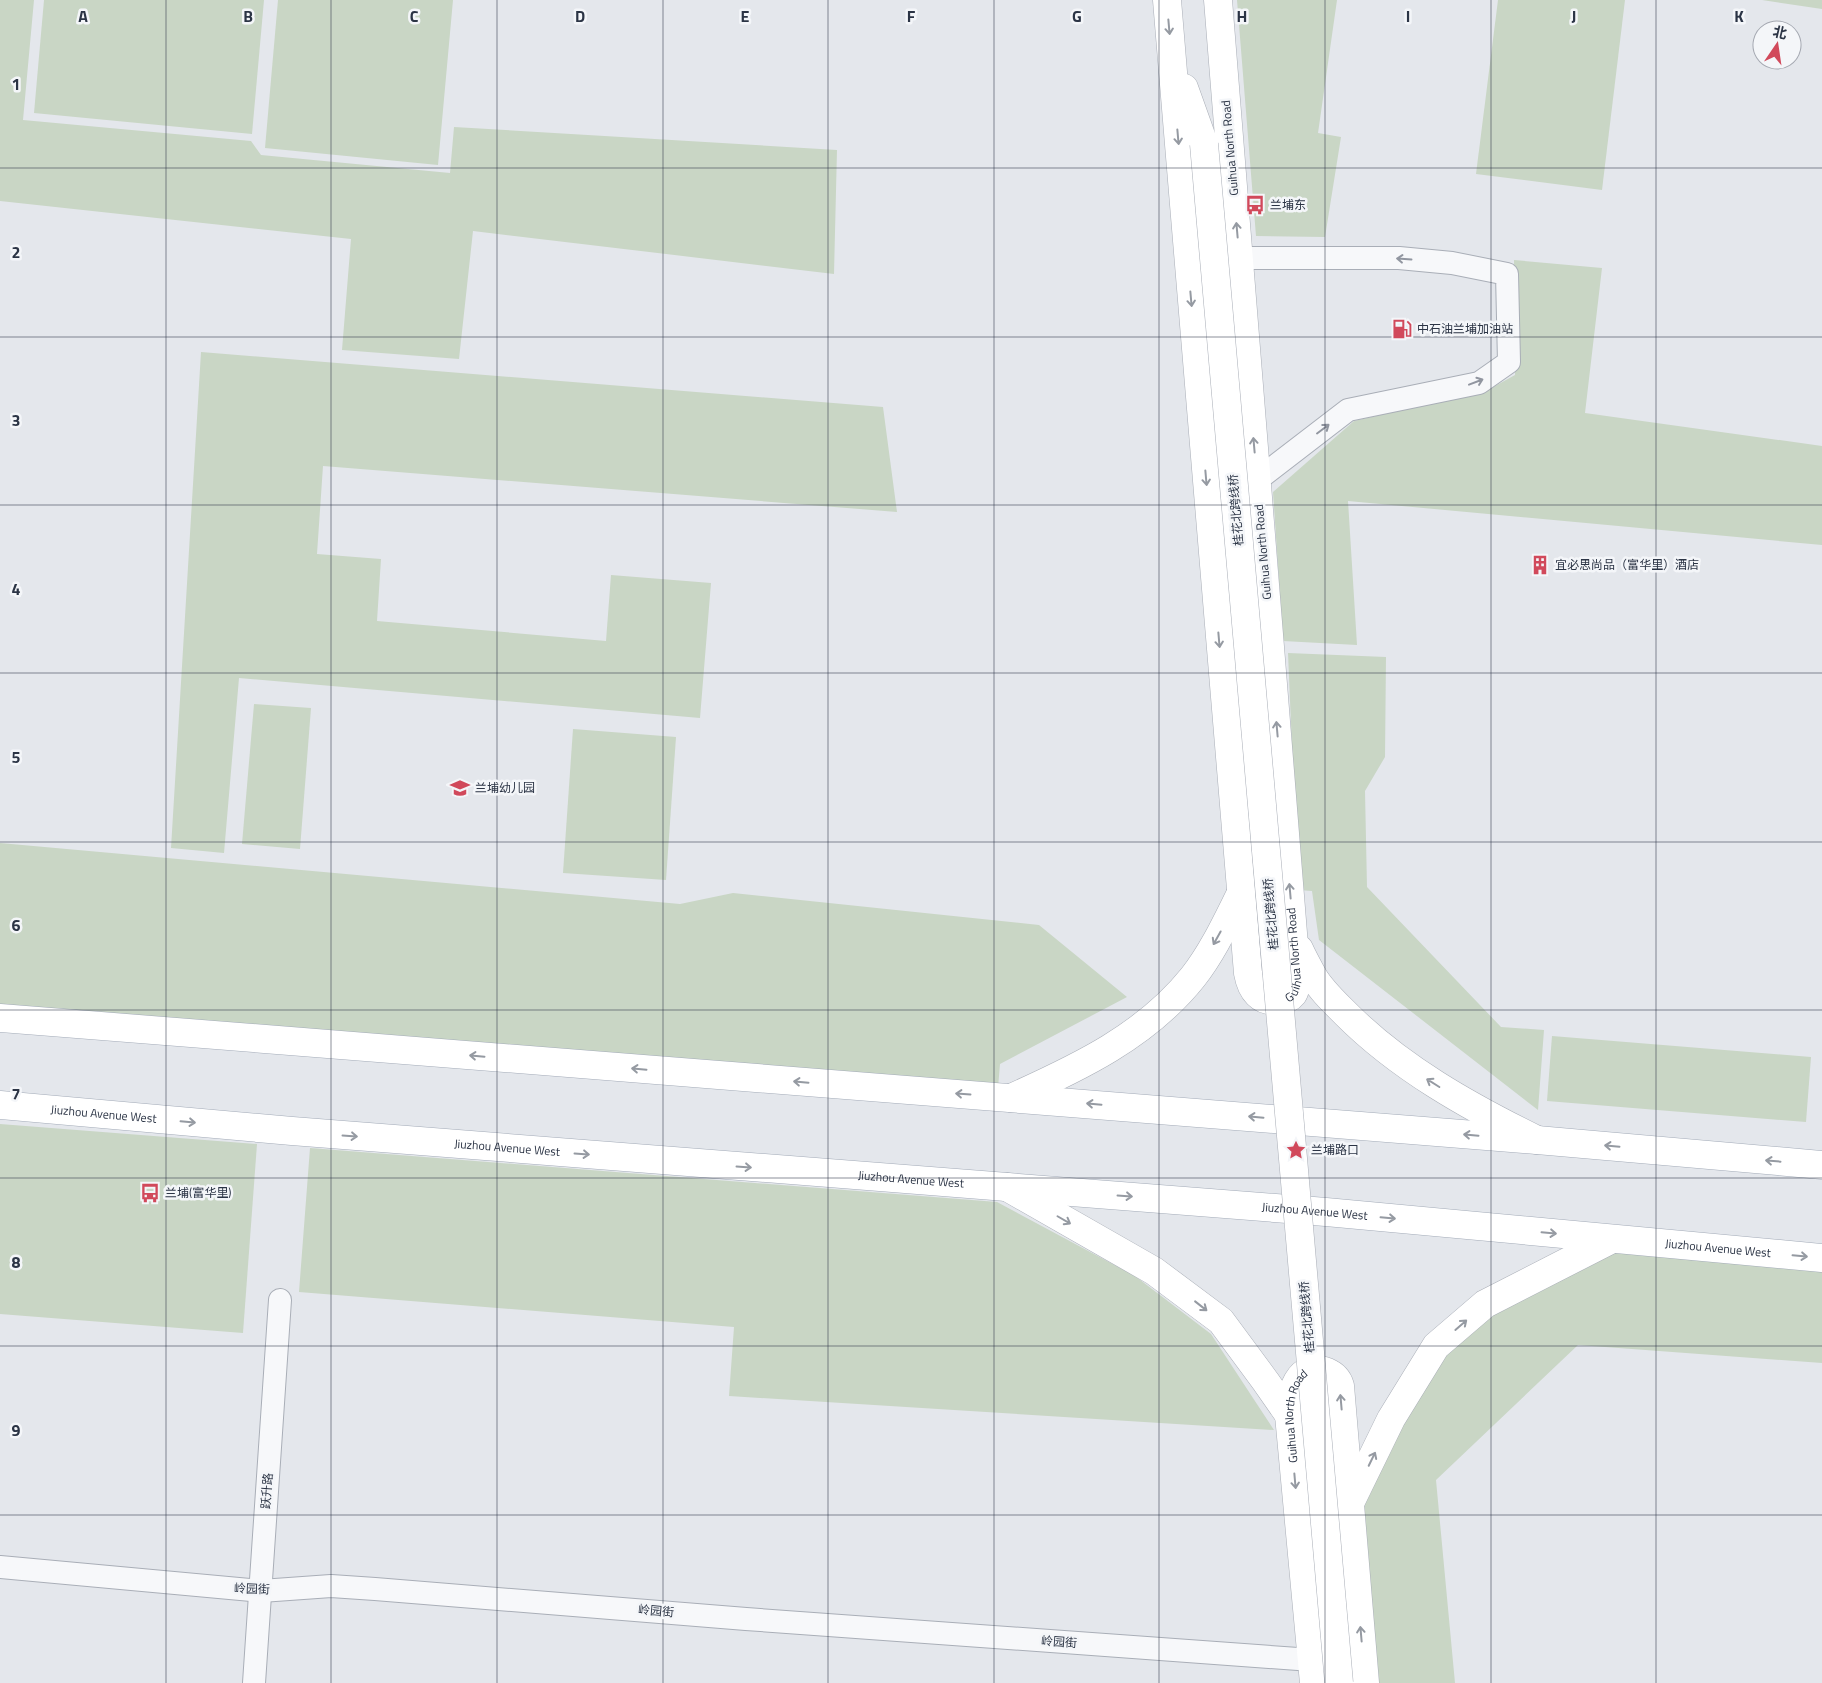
<svg xmlns="http://www.w3.org/2000/svg" width="1822" height="1683" viewBox="0 0 1822 1683" font-family="'Titillium Web','Noto Sans SC',sans-serif">
<style>
.green{fill:#c9d6c5}
.lines{fill:none;stroke-linecap:round;stroke-linejoin:round}
.lane-casing{stroke:#a9aeb7;stroke-width:24}
.secondary-casing{stroke:#a9aeb7;stroke-width:29}
.primary-casing{stroke:#a3abb8;stroke-width:29}
.lane{stroke:#f7f8fa;stroke-width:22}
.secondary{stroke:#fff;stroke-width:28}
.primary{stroke:#fff;stroke-width:28}
.secondary-bridge-casing{stroke:#a9aeb7;stroke-width:29;stroke-linecap:butt}
.secondary-bridge{stroke:#fff;stroke-width:28}
.oneway{stroke:#959aa2}
.oneway2{stroke:#9196a0}
.grid{fill:none;stroke:#2b3445;stroke-width:1;stroke-opacity:0.55}
.labels{text-anchor:middle;stroke-width:5;stroke-linejoin:round;paint-order:stroke}
.street-label{font-size:12px;fill:#2b3445;stroke:#f4f6f9}
.poi-label{font-size:12px;fill:#2b3445;stroke:#f4f6f9;text-anchor:start}
.grid-label{font-size:16px;text-anchor:middle;font-weight:bold;fill:#2b3445;stroke:#f4f6f9;stroke-width:5;stroke-linejoin:round;paint-order:stroke}
</style>
<rect width="100%" height="100%" fill="#e4e7ec"/>
<g class="green">
<path d="M 0,0 L 34,0 L 23,120 L 251,141 L 261,155 L 450,173 L 454,127 L 837,150 L 834,274 L 473,231 L 459,359 L 342,350 L 351,239 L 0,201 Z"/>
<path d="M 44,0 L 264,0 L 252,134 L 34,113 Z"/>
<path d="M 278,0 L 453,0 L 438,165 L 265,148 Z"/>
<path d="M 1237,0 L 1337,0 L 1318,133 L 1341,137 L 1325,237 L 1256,236 Z"/>
<path d="M 1498,0 L 1625,0 L 1602,190 L 1476,174 Z"/>
<path d="M 1762,0 L 1822,0 L 1822,9 Z"/>
<path d="M 1514,260 L 1602,268 L 1585,413 L 1822,446 L 1822,545 L 1348,501 L 1357,645 L 1283,641 L 1273,492 L 1354,421 L 1486,391 L 1515,375 Z"/>
<path d="M 201,352 L 883,407 L 897,512 L 323,466 L 317,554 L 381,559 L 377,621 L 606,641 L 611,575 L 711,583 L 700,718 L 239,678 L 224,853 L 171,848 Z"/>
<path d="M 1288,653 L 1386,657 L 1385,757 L 1365,791 L 1367,887 L 1501,1027 L 1544,1030 L 1538,1110 L 1319,940 L 1312,891 L 1298,890 Z"/>
<path d="M 254,704 L 311,708 L 300,849 L 242,844 Z"/>
<path d="M 573,729 L 676,737 L 666,880 L 563,873 Z"/>
<path d="M 0,843 L 680,904 L 733,893 L 1039,925 L 1127,997 L 1000,1064 L 998,1088 L 0,1005 Z"/>
<path d="M 1552,1036 L 1811,1057 L 1806,1122 L 1547,1101 Z"/>
<path d="M 0,1124 L 257,1144 L 243,1333 L 0,1314 Z"/>
<path d="M 310,1148 L 997,1202 L 1135,1276 L 1211,1334 L 1274,1430 L 729,1396 L 734,1327 L 299,1292 Z"/>
<path d="M 1613,1248 L 1822,1266 L 1822,1363 L 1578,1345 L 1436,1480 L 1455,1683 L 1376,1683 L 1360,1505 L 1441,1351 L 1489,1312 Z"/>
</g>
<g class="lines">
<defs>
<g id="lane">
<path d="M 1239,258 L 1399,258 L 1452,263 L 1507,274 L 1509,362 L 1479,383 L 1348,410 L 1257,480"/>
<path d="M 0,1567 L 261,1591 L 331,1586 L 375,1589 L 746,1619 L 1312,1660"/>
<path d="M 254,1683 L 280,1300"/>
</g>
<g id="secondary">
<path id="s1" d="M 1167,0 L 1248,973 C 1251,990 1260,1003 1279,1000 C 1284,1000 1289,999 1293,994 C 1295,991 1296,986 1297,983 L 1218,0"/>
<path d="M 1184,88 L 1204,144"/>
<path d="M 1299,949 C 1303,958 1308,967 1313,976 C 1321,990 1334,1002 1346,1014 C 1400,1068 1468,1106 1537,1140"/>
<path d="M 1011,1098 C 1078,1068 1146,1036 1193,977 C 1212,953 1226,923 1240,895"/>
<path d="M 1007,1187 L 1154,1271 L 1221,1321 L 1266,1382 L 1289,1415"/>
<path d="M 1350,1503 L 1391,1419 L 1436,1346 L 1485,1304 L 1612,1239"/>
<path id="s2" d="M 1314,1683 L 1289,1415 C 1290,1394 1298,1360 1327,1372 C 1334,1375 1338,1379 1340,1386 L 1365,1683"/>
</g>
<g id="primary">
<path d="M 0,1018 L 1537,1140 L 1822,1165"/>
<path id="s3" d="M 0,1105 L 292,1131 L 1326,1212 L 1822,1258"/>
</g>
</defs>
<use href="#lane" class="lane-casing"/>
<use href="#secondary" class="secondary-casing"/>
<use href="#primary" class="primary-casing"/>
<use href="#lane" class="lane"/>
<use href="#secondary" class="secondary"/>
<use href="#primary" class="primary"/>
<defs>
<path id="secondary-bridge" d="M 1204,144 L 1339,1683"/>
</defs>
<use href="#secondary-bridge" class="secondary-bridge-casing"/>
<use href="#secondary-bridge" class="secondary-bridge"/>
</g>
<defs><path id="oneway-shaft" d="M-6 0H5M1.5-3L5.5 0L1.5 3" fill="none" stroke-width="1.6" stroke-linecap="round" stroke-linejoin="round" transform="scale(1.25)"/></defs>
<g class="oneway">
<use href="#oneway-shaft" transform="translate(1169 27) rotate(85)"/>
<use href="#oneway-shaft" transform="translate(1178 137) rotate(85)"/>
<use href="#oneway-shaft" transform="translate(1237 230) rotate(-95)"/>
<use href="#oneway-shaft" transform="translate(1191 299) rotate(85)"/>
<use href="#oneway-shaft" transform="translate(1254 445) rotate(-95)"/>
<use href="#oneway-shaft" transform="translate(1206 478) rotate(85)"/>
<use href="#oneway-shaft" transform="translate(1219 640) rotate(85)"/>
<use href="#oneway-shaft" transform="translate(1277 729) rotate(-95)"/>
<use href="#oneway-shaft" transform="translate(1290 891) rotate(-95)"/>
<use href="#oneway-shaft" transform="translate(1217 938) rotate(119)"/>
<use href="#oneway-shaft" transform="translate(477 1056) rotate(-175)"/>
<use href="#oneway-shaft" transform="translate(639 1069) rotate(-175)"/>
<use href="#oneway-shaft" transform="translate(801 1082) rotate(-175)"/>
<use href="#oneway-shaft" transform="translate(1433 1083) rotate(-148)"/>
<use href="#oneway-shaft" transform="translate(963 1094) rotate(-176)"/>
<use href="#oneway-shaft" transform="translate(1094 1104) rotate(-175)"/>
<use href="#oneway-shaft" transform="translate(1256 1117) rotate(-175)"/>
<use href="#oneway-shaft" transform="translate(188 1122) rotate(5)"/>
<use href="#oneway-shaft" transform="translate(1471 1135) rotate(-175)"/>
<use href="#oneway-shaft" transform="translate(350 1136) rotate(4)"/>
<use href="#oneway-shaft" transform="translate(1612 1146) rotate(-175)"/>
<use href="#oneway-shaft" transform="translate(582 1154) rotate(4)"/>
<use href="#oneway-shaft" transform="translate(1773 1161) rotate(-175)"/>
<use href="#oneway-shaft" transform="translate(744 1167) rotate(4)"/>
<use href="#oneway-shaft" transform="translate(1125 1196) rotate(4)"/>
<use href="#oneway-shaft" transform="translate(1388 1218) rotate(5)"/>
<use href="#oneway-shaft" transform="translate(1064 1220) rotate(30)"/>
<use href="#oneway-shaft" transform="translate(1549 1233) rotate(5)"/>
<use href="#oneway-shaft" transform="translate(1800 1256) rotate(5)"/>
<use href="#oneway-shaft" transform="translate(1201 1306) rotate(38)"/>
<use href="#oneway-shaft" transform="translate(1461 1325) rotate(-41)"/>
<use href="#oneway-shaft" transform="translate(1341 1402) rotate(-95)"/>
<use href="#oneway-shaft" transform="translate(1372 1459) rotate(-64)"/>
<use href="#oneway-shaft" transform="translate(1295 1481) rotate(85)"/>
<use href="#oneway-shaft" transform="translate(1361 1634) rotate(-95)"/>
</g>
<g class="oneway2">
<use href="#oneway-shaft" transform="translate(1404 259) rotate(-176)"/>
<use href="#oneway-shaft" transform="translate(1476 382) rotate(-21)"/>
<use href="#oneway-shaft" transform="translate(1323 429) rotate(-37)"/>
</g>
<path class="grid" d="M 166,0 L 166,1683M 331,0 L 331,1683M 497,0 L 497,1683M 663,0 L 663,1683M 828,0 L 828,1683M 994,0 L 994,1683M 1159,0 L 1159,1683M 1325,0 L 1325,1683M 1491,0 L 1491,1683M 1656,0 L 1656,1683M 0,168 L 1822,168M 0,337 L 1822,337M 0,505 L 1822,505M 0,673 L 1822,673M 0,842 L 1822,842M 0,1010 L 1822,1010M 0,1178 L 1822,1178M 0,1346 L 1822,1346M 0,1515 L 1822,1515"/>
<defs>
<symbol id="bus-bare" viewBox="-9 -9 18 18"><path d="M-5-6H5V4H4V6H2V4H-2V6H-4V4H-5ZM-3.5-4V0h7V-4ZM-3.5 1.2v1.5H-2V1.2ZM2 1.2v1.5H3.5V1.2Z" fill="#d1495b" stroke="#f4f6f9" stroke-width="2.5" paint-order="stroke"/></symbol>
<symbol id="fuel-bare" viewBox="-9 -9 18 18"><path d="M-5.5-6h7V0h2V4h1.3V-2.5L3-4.5l.8-.8L6-3V5H2.5V1h-1V6h-7ZM-4.2-4.7v3.2H.2V-4.7Z" fill="#d1495b" stroke="#f4f6f9" stroke-width="2.5" paint-order="stroke"/></symbol>
<symbol id="building-bare" viewBox="-9 -9 18 18"><path d="M-4-6H4V6H1V3H-1V6H-4ZM-2.5-4.3h1.7v1.8h-1.7ZM.8-4.3h1.7v1.8H.8ZM-2.5-1h1.7V.8h-1.7ZM.8-1h1.7V.8H.8Z" fill="#d1495b" stroke="#f4f6f9" stroke-width="2.5" paint-order="stroke"/></symbol>
<symbol id="school-bare" viewBox="-9 -9 18 18"><path d="M0-5L7-2L0 1L-7-2ZM-4 1L0 2.5L4 1V4Q0 6-4 4Z" fill="#d1495b" stroke="#f4f6f9" stroke-width="2.5" paint-order="stroke"/></symbol>
<symbol id="sight-bare" viewBox="-9 -9 18 18"><path d="M0-6L1.8-2.2L6-1.7L2.9 1.2L3.7 5.4L0 3.3L-3.7 5.4L-2.9 1.2L-6-1.7L-1.8-2.2Z" fill="#d1495b" stroke="#f4f6f9" stroke-width="2.5" paint-order="stroke"/></symbol>
</defs>
<g fill-rule="evenodd">
<use href="#bus-bare" x="1241" y="191" width="28" height="28"/>
<use href="#fuel-bare" x="1388" y="315" width="28" height="28"/>
<use href="#building-bare" x="1526" y="551" width="28" height="28"/>
<use href="#school-bare" x="446" y="774" width="28" height="28"/>
<use href="#sight-bare" x="1282" y="1136" width="28" height="28"/>
<use href="#bus-bare" x="136" y="1179" width="28" height="28"/>
</g>
<g class="labels">
<g class="street-label">
<text transform="translate(1230 148) rotate(-95)" y="4">Guihua North Road</text>
<text transform="translate(1236 510) rotate(-95)" y="4">桂花北跨线桥</text>
<text transform="translate(1263 552) rotate(-95)" y="4">Guihua North Road</text>
<text transform="translate(1271 914) rotate(-95)" y="4">桂花北跨线桥</text>
<text dy="4" stroke="none"><textPath href="#s1" startOffset="1078">Guihua North Road</textPath></text>
<text dy="4" stroke="none"><textPath href="#s3" startOffset="104">Jiuzhou Avenue West</textPath></text>
<text dy="4" stroke="none"><textPath href="#s3" startOffset="509">Jiuzhou Avenue West</textPath></text>
<text dy="4" stroke="none"><textPath href="#s3" startOffset="914">Jiuzhou Avenue West</textPath></text>
<text dy="4" stroke="none"><textPath href="#s3" startOffset="1319">Jiuzhou Avenue West</textPath></text>
<text dy="4" stroke="none"><textPath href="#s3" startOffset="1724">Jiuzhou Avenue West</textPath></text>
<text transform="translate(1307 1317) rotate(-95)" y="4">桂花北跨线桥</text>
<text dy="4" stroke="none"><textPath href="#s2" startOffset="269">Guihua North Road</textPath></text>
<text transform="translate(267 1491) rotate(-86)" y="4">跃升路</text>
<text transform="translate(252 1589) rotate(2)" y="4">岭园街</text>
<text transform="translate(656 1611) rotate(5)" y="4">岭园街</text>
<text transform="translate(1059 1642) rotate(4)" y="4">岭园街</text>
</g>
<g class="poi-label">
<text x="1270" y="209">兰埔东</text>
<text x="1417" y="333">中石油兰埔加油站</text>
<text x="1555" y="569">宜必思尚品（富华里）酒店</text>
<text x="475" y="792">兰埔幼儿园</text>
<text x="1311" y="1154">兰埔路口</text>
<text x="165" y="1197">兰埔(富华里)</text>
</g>
</g>
<g class="grid-label">
<text x="83" y="22">A</text>
<text x="248" y="22">B</text>
<text x="414" y="22">C</text>
<text x="580" y="22">D</text>
<text x="745" y="22">E</text>
<text x="911" y="22">F</text>
<text x="1077" y="22">G</text>
<text x="1242" y="22">H</text>
<text x="1408" y="22">I</text>
<text x="1574" y="22">J</text>
<text x="1739" y="22">K</text>
<text x="16" y="90">1</text>
<text x="16" y="258">2</text>
<text x="16" y="426">3</text>
<text x="16" y="595">4</text>
<text x="16" y="763">5</text>
<text x="16" y="931">6</text>
<text x="16" y="1100">7</text>
<text x="16" y="1268">8</text>
<text x="16" y="1436">9</text>
</g>
<g transform="translate(1777 45) rotate(13)"><circle r="24" fill="#f4f6f9" stroke="#a4a8b1"/>
<path d="M0-4L9 19L0 12L-9 19Z" fill="#d1495b"/>
<text y="-8" font-size="14" font-weight="bold" text-anchor="middle" fill="#2b3445">北</text>
</g>
</svg>
